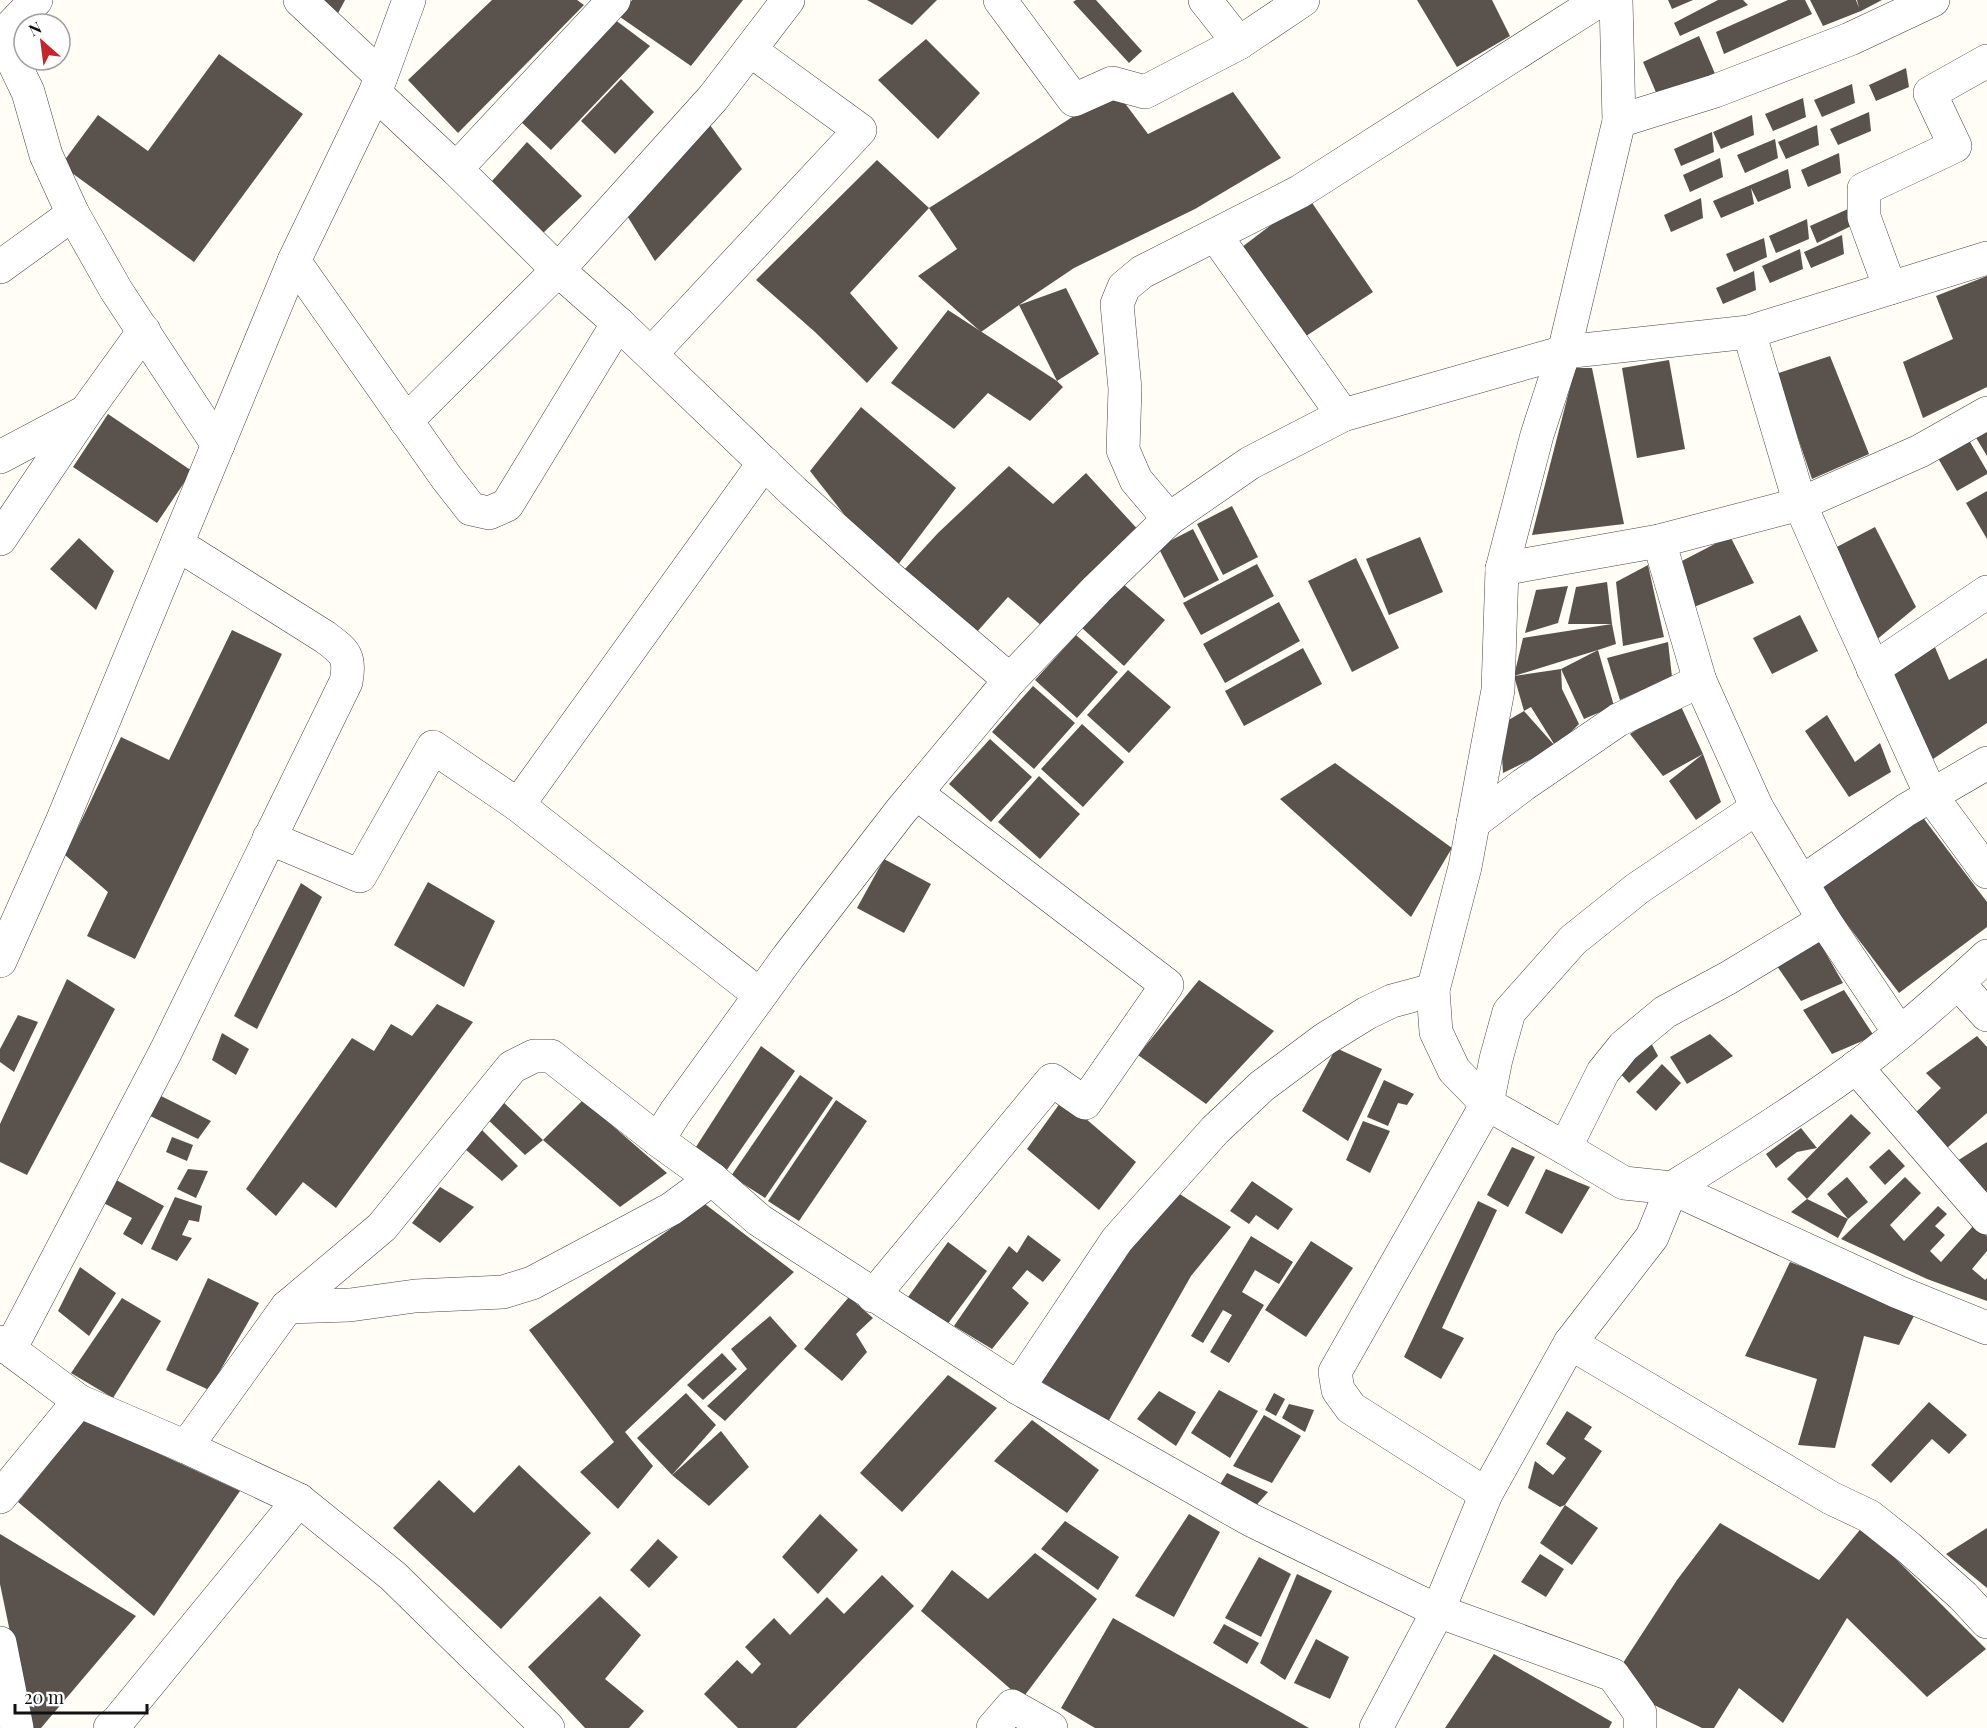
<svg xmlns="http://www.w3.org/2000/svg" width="1987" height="1728" viewBox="0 0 1987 1728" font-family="'Playfair Display',serif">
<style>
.building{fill:#5a524d;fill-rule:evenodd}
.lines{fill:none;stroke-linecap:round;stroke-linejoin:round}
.street-casing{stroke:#444;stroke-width:34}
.street{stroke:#fff;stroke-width:33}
</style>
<rect width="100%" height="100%" fill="#fffdf5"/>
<g class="building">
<path d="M 319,0 L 345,0 L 336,17 Z"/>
<path d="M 492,0 L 577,0 L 584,5 L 458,133 L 408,80 Z"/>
<path d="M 632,0 L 743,0 L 691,66 L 620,17 Z"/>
<path d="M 867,0 L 937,0 L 912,25 Z"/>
<path d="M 1076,0 L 1096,0 L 1142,51 L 1129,63 L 1073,2 Z"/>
<path d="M 1417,0 L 1492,0 L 1510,36 L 1457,67 Z"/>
<path d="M 1668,0 L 1693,0 L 1672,9 Z"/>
<path d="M 1718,0 L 1743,0 L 1748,5 L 1680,36 L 1674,23 Z"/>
<path d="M 1788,0 L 1805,0 L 1812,14 L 1724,54 L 1716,32 Z"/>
<path d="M 1810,0 L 1856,0 L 1859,8 L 1857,0 L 1882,0 L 1861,11 L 1823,26 Z"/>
<path d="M 610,16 L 650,46 L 551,150 L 518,119 Z"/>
<path d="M 1699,36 L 1716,76 L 1658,97 L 1643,62 Z"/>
<path d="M 926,39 L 980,93 L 938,139 L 878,80 Z"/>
<path d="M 219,54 L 303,114 L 194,262 L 61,165 L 98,115 L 148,151 Z"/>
<path d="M 1906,68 L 1909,87 L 1876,101 L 1869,85 Z"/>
<path d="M 621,79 L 654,112 L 615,154 L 581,121 Z"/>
<path d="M 1852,84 L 1855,103 L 1822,117 L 1814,100 Z"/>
<path d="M 1115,90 L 1148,134 L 1233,92 L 1281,158 L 1195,209 L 1074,268 L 1019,305 L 1066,288 L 1099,354 L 1057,381 L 1019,305 L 981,332 L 918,276 L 957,249 L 929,208 Z"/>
<path d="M 1803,98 L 1806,117 L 1773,131 L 1765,114 Z"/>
<path d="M 1869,112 L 1871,131 L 1838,145 L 1830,129 Z"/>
<path d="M 1752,115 L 1754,135 L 1721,149 L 1713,132 Z"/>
<path d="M 710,125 L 742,169 L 655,261 L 626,214 Z"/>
<path d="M 1817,125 L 1819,145 L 1786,159 L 1778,142 Z"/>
<path d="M 1712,132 L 1714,152 L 1681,166 L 1674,149 Z"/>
<path d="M 1775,139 L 1778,158 L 1745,173 L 1737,155 Z"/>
<path d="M 527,142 L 582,196 L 542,234 L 492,181 Z"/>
<path d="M 1839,153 L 1841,173 L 1808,187 L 1801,170 Z"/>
<path d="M 1720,158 L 1723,177 L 1690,192 L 1683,175 Z"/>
<path d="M 877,160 L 929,208 L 850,293 L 898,348 L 867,383 L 815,332 L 756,280 Z"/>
<path d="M 1788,169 L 1791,188 L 1758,202 L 1751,188 L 1754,204 L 1721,218 L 1713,201 Z"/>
<path d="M 1308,197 L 1373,292 L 1297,342 L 1242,247 Z"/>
<path d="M 1701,198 L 1703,218 L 1671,232 L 1664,215 Z"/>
<path d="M 1848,209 L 1851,226 L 1817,243 L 1810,226 Z"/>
<path d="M 1807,219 L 1809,239 L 1776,253 L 1769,236 Z"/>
<path d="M 1842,235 L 1844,254 L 1811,268 L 1804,252 Z"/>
<path d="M 1764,238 L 1767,257 L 1734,272 L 1726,254 Z"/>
<path d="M 1800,249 L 1803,269 L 1770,283 L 1762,266 Z"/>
<path d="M 1754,271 L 1756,290 L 1723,304 L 1716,288 Z"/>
<path d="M 1987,276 L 1987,387 L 1923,418 L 1903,362 L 1953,339 L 1936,296 Z"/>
<path d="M 948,310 L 1057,381 L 1063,387 L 1030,421 L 988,393 L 954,429 L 891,383 Z"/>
<path d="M 1830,356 L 1869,454 L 1812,479 L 1776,374 Z"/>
<path d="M 1669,360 L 1685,449 L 1637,458 L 1622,368 Z"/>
<path d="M 1575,368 L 1592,368 L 1624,524 L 1532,535 Z"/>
<path d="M 861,407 L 956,488 L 891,574 L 810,471 Z"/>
<path d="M 108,414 L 192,471 L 157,523 L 73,467 Z"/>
<path d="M 1987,423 L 1987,456 L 1972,431 Z"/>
<path d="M 1966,435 L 1987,471 L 1987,474 L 1957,491 L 1935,453 Z"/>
<path d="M 1009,466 L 1053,504 L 1086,473 L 1142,534 L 1050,633 L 1008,597 L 976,633 L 904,570 L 938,533 Z"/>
<path d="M 1987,491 L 1987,539 L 1966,503 Z"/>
<path d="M 1232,506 L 1258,557 L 1223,575 L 1197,524 Z"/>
<path d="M 1875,527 L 1916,607 L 1869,646 L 1831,550 Z"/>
<path d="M 1193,529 L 1219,580 L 1184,598 L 1158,547 Z"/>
<path d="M 1730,536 L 1754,583 L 1694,607 L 1680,562 Z"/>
<path d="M 1420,537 L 1443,592 L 1389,615 L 1366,559 Z"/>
<path d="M 79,538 L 114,571 L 96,610 L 50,569 Z"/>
<path d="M 1356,558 L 1399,648 L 1352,672 L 1308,581 Z"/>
<path d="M 1257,564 L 1274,596 L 1201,635 L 1183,603 Z"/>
<path d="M 1648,565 L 1664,637 L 1623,646 L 1616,582 Z"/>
<path d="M 1607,582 L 1612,624 L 1568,624 L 1576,587 Z"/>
<path d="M 1122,583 L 1165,620 L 1124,666 L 1082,628 Z"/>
<path d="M 1568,586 L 1558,623 L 1525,633 L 1536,590 Z"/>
<path d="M 1279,602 L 1300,641 L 1225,683 L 1203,644 Z"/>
<path d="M 1800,615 L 1818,651 L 1772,674 L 1753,638 Z"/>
<path d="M 1612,624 L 1616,644 L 1598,650 L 1614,706 L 1584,719 L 1561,669 L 1598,650 L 1514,676 L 1523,638 Z"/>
<path d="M 232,630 L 282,654 L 135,959 L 87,936 L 108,892 L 65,855 L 121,737 L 169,760 Z"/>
<path d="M 1076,635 L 1118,672 L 1077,718 L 1035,680 Z"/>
<path d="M 1668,642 L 1672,677 L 1620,700 L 1607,658 Z"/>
<path d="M 1934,645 L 1949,680 L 1987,658 L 1987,723 L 1927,763 L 1880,672 Z"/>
<path d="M 1303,648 L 1322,684 L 1244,726 L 1225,691 Z"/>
<path d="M 1561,669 L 1562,689 L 1579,724 L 1556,747 L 1503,773 L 1500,725 L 1524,711 L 1514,676 ZM 1531,707 L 1556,747 L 1524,711 Z"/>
<path d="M 1128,670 L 1171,707 L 1129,753 L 1087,715 Z"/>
<path d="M 1033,686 L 1075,723 L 1034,769 L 992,732 Z"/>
<path d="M 1679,702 L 1703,754 L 1663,776 L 1630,734 Z"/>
<path d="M 1827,715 L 1855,762 L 1880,743 L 1891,772 L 1849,797 L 1805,731 Z"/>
<path d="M 1082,724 L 1124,762 L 1083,807 L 1041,769 Z"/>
<path d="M 990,739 L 1032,777 L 991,822 L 949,784 Z"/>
<path d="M 1703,754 L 1721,802 L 1696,820 L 1669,781 Z"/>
<path d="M 1335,763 L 1452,848 L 1411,917 L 1280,799 Z"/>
<path d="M 1039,776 L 1080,814 L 1040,859 L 998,822 Z"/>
<path d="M 1915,807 L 1987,902 L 1987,927 L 1899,993 L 1815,882 Z"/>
<path d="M 884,859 L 931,884 L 904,933 L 857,908 Z"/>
<path d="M 428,882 L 495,921 L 464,987 L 394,945 Z"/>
<path d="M 301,883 L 322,897 L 257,1029 L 234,1016 Z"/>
<path d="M 1816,936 L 1843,983 L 1801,1001 L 1775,963 Z"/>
<path d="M 67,979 L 115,1009 L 27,1175 L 0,1162 L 0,1124 Z"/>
<path d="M 1199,980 L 1274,1031 L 1206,1104 L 1138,1055 Z"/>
<path d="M 1844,990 L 1874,1036 L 1832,1054 L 1803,1010 Z"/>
<path d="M 437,1004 L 473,1022 L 336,1208 L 303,1182 L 276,1216 L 246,1189 L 352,1038 L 374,1051 L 391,1024 L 412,1036 Z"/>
<path d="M 18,1015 L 38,1022 L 14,1072 L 0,1062 L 0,1049 Z"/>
<path d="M 222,1033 L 249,1049 L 236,1075 L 212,1060 Z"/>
<path d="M 1710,1034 L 1733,1056 L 1687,1084 L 1670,1057 Z"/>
<path d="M 1977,1036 L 1987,1047 L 1987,1113 L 1947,1148 L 1912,1116 L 1941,1088 L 1926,1073 Z"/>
<path d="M 1649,1039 L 1658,1056 L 1629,1083 L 1617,1070 Z"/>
<path d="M 761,1046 L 795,1071 L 724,1174 L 694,1150 Z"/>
<path d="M 1336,1048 L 1382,1069 L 1348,1141 L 1302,1111 Z"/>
<path d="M 1662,1064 L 1681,1083 L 1656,1111 L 1636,1092 Z"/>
<path d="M 800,1075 L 833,1098 L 765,1198 L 731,1176 Z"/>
<path d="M 1384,1080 L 1414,1094 L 1407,1105 L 1398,1103 L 1388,1126 L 1367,1117 Z"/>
<path d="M 153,1092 L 211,1121 L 198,1139 L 146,1114 Z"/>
<path d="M 498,1097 L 543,1140 L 525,1155 L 484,1116 Z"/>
<path d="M 1063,1099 L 1136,1162 L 1099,1210 L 1027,1149 Z"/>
<path d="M 583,1100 L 667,1173 L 620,1207 L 543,1140 Z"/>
<path d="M 836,1100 L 867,1121 L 799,1221 L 768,1201 Z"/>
<path d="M 1851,1114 L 1871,1133 L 1807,1199 L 1848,1219 L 1827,1194 L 1847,1177 L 1868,1202 L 1848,1219 L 1838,1238 L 1791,1212 L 1807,1199 L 1787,1179 Z"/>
<path d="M 1363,1121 L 1390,1131 L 1370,1173 L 1346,1160 Z"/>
<path d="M 476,1124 L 518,1166 L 502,1181 L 458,1143 Z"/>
<path d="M 1801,1128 L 1817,1148 L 1797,1152 L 1776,1168 L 1766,1154 Z"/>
<path d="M 172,1137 L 193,1145 L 187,1161 L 166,1152 Z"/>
<path d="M 1987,1142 L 1987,1197 L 1957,1161 Z"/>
<path d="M 1512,1147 L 1535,1157 L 1508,1207 L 1487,1195 Z"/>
<path d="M 1889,1149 L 1905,1166 L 1885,1185 L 1869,1167 Z"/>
<path d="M 188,1169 L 208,1171 L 196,1198 L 177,1189 Z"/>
<path d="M 1546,1169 L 1590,1187 L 1562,1234 L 1525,1213 Z"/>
<path d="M 109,1176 L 164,1206 L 142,1245 L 123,1234 L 132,1218 L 96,1199 Z"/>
<path d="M 1905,1177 L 1921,1193 L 1890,1225 L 1904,1241 L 1938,1206 L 1947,1214 L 1935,1226 L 1945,1235 L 1930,1251 L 1941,1262 L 1974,1225 L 1987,1236 L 1987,1251 L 1972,1269 L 1985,1280 L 1987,1278 L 1987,1301 L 1927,1279 L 1841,1239 Z"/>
<path d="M 1252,1181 L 1293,1209 L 1278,1230 L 1256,1215 L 1249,1224 L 1230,1211 Z"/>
<path d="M 440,1187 L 474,1207 L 440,1243 L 412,1223 Z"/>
<path d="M 1175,1191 L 1231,1227 L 1191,1276 L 1108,1422 L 1037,1379 L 1134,1234 Z"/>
<path d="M 175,1197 L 202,1206 L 199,1222 L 189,1220 L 182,1235 L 192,1238 L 177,1261 L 151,1249 Z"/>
<path d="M 1478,1201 L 1497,1210 L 1442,1328 L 1464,1338 L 1441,1379 L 1404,1357 Z"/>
<path d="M 705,1204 L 794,1272 L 625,1432 L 653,1466 L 618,1509 L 580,1472 L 614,1442 L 529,1330 Z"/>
<path d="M 1028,1235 L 1061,1260 L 1043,1282 L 1027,1270 L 1012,1288 L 1029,1303 L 992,1349 L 954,1326 L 1009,1246 L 1017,1253 Z"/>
<path d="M 1251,1236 L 1293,1262 L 1279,1284 L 1255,1270 L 1242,1292 L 1264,1305 L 1229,1363 L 1210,1352 L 1232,1315 L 1223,1310 L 1203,1343 L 1191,1336 Z"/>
<path d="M 1311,1241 L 1353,1268 L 1306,1337 L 1265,1310 Z"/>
<path d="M 948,1242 L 987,1271 L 947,1325 L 908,1297 Z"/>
<path d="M 1790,1262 L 1878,1295 L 1915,1314 L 1899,1345 L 1864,1336 L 1835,1448 L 1798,1445 L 1817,1379 L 1745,1356 Z"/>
<path d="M 80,1267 L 116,1293 L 89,1336 L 58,1311 Z"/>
<path d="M 208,1278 L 259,1303 L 209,1390 L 166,1370 Z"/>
<path d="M 849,1297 L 873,1318 L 856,1334 L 867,1352 L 842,1381 L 804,1349 Z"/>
<path d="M 122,1298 L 161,1321 L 113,1398 L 71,1373 Z"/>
<path d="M 770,1316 L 797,1346 L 725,1421 L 707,1406 L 747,1369 L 731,1349 Z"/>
<path d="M 722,1353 L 737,1369 L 703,1400 L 687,1385 Z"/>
<path d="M 948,1375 L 997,1408 L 902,1512 L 860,1473 Z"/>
<path d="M 1219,1390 L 1258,1411 L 1230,1458 L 1191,1433 Z"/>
<path d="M 1159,1391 L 1196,1412 L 1176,1446 L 1137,1419 Z"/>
<path d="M 686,1393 L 716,1425 L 672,1475 L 637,1438 Z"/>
<path d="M 1274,1393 L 1285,1399 L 1276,1416 L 1265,1410 Z"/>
<path d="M 1929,1402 L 1967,1435 L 1949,1454 L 1932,1439 L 1891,1483 L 1871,1465 Z"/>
<path d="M 1289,1404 L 1314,1410 L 1305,1432 L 1282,1418 Z"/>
<path d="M 1567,1411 L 1592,1427 L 1584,1439 L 1602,1451 L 1565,1505 L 1560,1507 L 1528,1488 L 1535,1461 L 1553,1475 L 1566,1458 L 1546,1444 Z"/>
<path d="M 1264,1415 L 1301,1436 L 1272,1483 L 1233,1466 Z"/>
<path d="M 84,1419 L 240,1491 L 154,1616 L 18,1502 Z"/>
<path d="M 1032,1420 L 1099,1470 L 1067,1513 L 994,1461 Z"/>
<path d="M 721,1431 L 749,1467 L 709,1506 L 672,1475 Z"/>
<path d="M 519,1465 L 591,1533 L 501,1629 L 393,1528 L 439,1480 L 474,1513 Z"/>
<path d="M 1227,1473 L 1268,1492 L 1253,1509 L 1219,1486 Z"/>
<path d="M 1565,1505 L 1598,1528 L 1572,1565 L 1540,1543 Z"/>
<path d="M 820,1514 L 858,1550 L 818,1594 L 782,1557 Z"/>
<path d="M 1189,1514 L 1220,1532 L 1174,1617 L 1135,1596 Z"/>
<path d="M 1065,1521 L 1119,1557 L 1098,1590 L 1041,1549 Z"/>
<path d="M 1720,1523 L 1819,1580 L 1863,1526 L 1986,1649 L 1927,1697 L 1847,1618 L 1783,1723 L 1739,1688 L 1714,1728 L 1702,1728 L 1652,1704 L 1623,1663 L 1677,1580 Z"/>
<path d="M 1987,1528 L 1987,1588 L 1946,1554 Z"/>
<path d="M 0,1534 L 136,1616 L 41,1728 L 30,1728 L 0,1584 Z"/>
<path d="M 658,1539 L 678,1557 L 649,1588 L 630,1570 Z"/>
<path d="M 1035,1553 L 1097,1599 L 1022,1699 L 921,1611 L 952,1570 L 988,1599 Z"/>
<path d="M 1540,1554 L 1564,1569 L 1546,1597 L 1521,1582 Z"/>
<path d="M 1259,1557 L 1291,1574 L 1261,1637 L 1225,1618 Z"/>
<path d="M 1297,1574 L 1332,1591 L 1285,1680 L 1260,1663 Z"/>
<path d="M 882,1575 L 914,1606 L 796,1728 L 738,1728 L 704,1694 L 737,1660 L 752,1674 L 761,1664 L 745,1647 L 774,1618 L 790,1635 L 827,1597 L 844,1614 Z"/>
<path d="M 600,1596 L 641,1635 L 605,1679 L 644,1711 L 629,1728 L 585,1728 L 528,1667 Z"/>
<path d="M 1113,1618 L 1309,1728 L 1095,1728 L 1061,1708 Z"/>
<path d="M 1224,1624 L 1259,1643 L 1247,1664 L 1213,1643 Z"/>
<path d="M 1316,1639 L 1349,1657 L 1330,1699 L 1294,1683 Z"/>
<path d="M 1494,1654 L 1612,1722 L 1609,1728 L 1445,1728 Z"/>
</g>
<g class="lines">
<defs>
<g id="street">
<path d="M 300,0 L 381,76"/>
<path d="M 1000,0 L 1074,100 L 1112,83 L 1145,92 L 1239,43 L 1303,0"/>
<path d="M 1205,0 L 1239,43"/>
<path d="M 0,34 L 28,92 L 46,155 L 73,214 L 116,290 L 218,445"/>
<path d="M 0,38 L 36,0"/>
<path d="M 375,93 L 456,169 L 558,270 L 618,323 L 794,492 L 890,578 L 1010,680"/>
<path d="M 1619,121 L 1715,91 L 1850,39 L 1933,0"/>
<path d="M 456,169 L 614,0"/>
<path d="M 1215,235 L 1343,415"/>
<path d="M 294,261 L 446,477 L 471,509 L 489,513 L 507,505 L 618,323"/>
<path d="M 0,267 L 73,214"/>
<path d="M 1890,288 L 1864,217 L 1864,189 L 1955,146 L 1930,93 L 1987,61"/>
<path d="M 1749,332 L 1800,504 L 1845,606 L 1932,797 L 1987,872"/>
<path d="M 651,354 L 860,130 L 750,50"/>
<path d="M 406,421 L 558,270 L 713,98 L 788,0"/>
<path d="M 0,457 L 83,413"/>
<path d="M 1169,519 L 1136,480 L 1123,450 L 1125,389 L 1117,304 L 1124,287 L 1142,272 L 1299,192 L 1600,0"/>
<path d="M 0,539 L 87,410 L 144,331"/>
<path d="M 1659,541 L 1700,681 L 1757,808 L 1824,920 L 1899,1032"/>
<path d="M 1502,569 L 1659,541 L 1800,504 L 1920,451 L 1987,413"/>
<path d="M 1873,669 L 1987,592"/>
<path d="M 518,805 L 760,995"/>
<path d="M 1473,823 L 1523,785 L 1618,720 L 1700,681"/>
<path d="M 269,838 L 360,876 L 433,747 L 518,805 L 764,463"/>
<path d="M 1802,882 L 1906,810 L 1987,763"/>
<path d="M 0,961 L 61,824 L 294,261 L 375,93 L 409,0"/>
<path d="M 1958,983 L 1987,1015"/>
<path d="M 1856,1067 L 1987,1218"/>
<path d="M 1565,1148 L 1603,1072 L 1624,1046 L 1665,1012 L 1728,978 L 1824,920"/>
<path d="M 712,1179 L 658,1140 L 675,1113 L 788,957 L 900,812 L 1010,680 L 1097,589 L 1169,519 L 1250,463 L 1343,415 L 1564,352 L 1749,332 L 1987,258"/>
<path d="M 1672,1188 C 1734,1150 1796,1111 1855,1068 C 1900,1035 1946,994 1987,956"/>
<path d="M 1672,1188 L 1898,1292 L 1987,1328"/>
<path d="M 873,1296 L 1052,1080 L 1085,1103 L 1167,985 L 916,793"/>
<path d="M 287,1307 L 350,1305 L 415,1296 L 503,1292 L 532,1283 L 671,1209 L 712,1179 L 759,1220 L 1018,1388 L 1251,1520 L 1438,1611 L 1613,1675 L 1640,1713 L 1640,1728"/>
<path d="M 0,1342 L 79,1401 L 186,1447 L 299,1500 L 393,1576 L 548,1728"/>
<path d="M 1570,1343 L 1831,1498 L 1869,1516 L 1908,1547 L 1963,1596 L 1987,1622"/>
<path d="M 10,1349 L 166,1051 L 346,682 C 351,656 345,652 325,637 L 177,544"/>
<path d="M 1018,1388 L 1117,1240 L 1215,1130 L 1262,1086 L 1325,1039 L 1367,1013 L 1392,1001 L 1433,990"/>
<path d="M 186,1447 L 287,1307 L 382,1227 L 512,1067 L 534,1056 L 551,1056 L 658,1140"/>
<path d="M 1486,1494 L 1351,1408 L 1338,1390 L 1335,1372 L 1487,1104 L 1496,1059 L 1509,1012 L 1573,940 L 1638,888 L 1757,808"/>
<path d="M 0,1497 L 79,1401"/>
<path d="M 0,1643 L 17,1728"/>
<path d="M 110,1728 L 118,1721 L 299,1500"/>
<path d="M 993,1728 L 1012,1706 L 1051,1728"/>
<path d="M 1376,1728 L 1438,1611 L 1486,1494 L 1570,1343 L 1652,1237 L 1672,1188 L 1624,1183 L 1565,1148 L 1487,1104 L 1454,1070 L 1436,1032 L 1433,990 L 1465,867 L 1498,690 L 1502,569 L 1537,435 L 1564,352 L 1619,121 L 1616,0"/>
</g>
</defs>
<use href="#street" class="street-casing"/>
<use href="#street" class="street"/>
</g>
<g transform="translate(42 42) rotate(332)"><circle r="28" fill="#ffffff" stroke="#a0a0a0" stroke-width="1.5"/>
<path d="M0-4.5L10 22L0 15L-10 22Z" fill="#c4262e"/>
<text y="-9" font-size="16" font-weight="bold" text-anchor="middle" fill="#111111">N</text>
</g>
<path d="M15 1704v9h132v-9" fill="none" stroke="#111111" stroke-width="3"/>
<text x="24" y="1704" font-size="18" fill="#111111" stroke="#ffffff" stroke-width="4.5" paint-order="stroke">20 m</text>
</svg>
